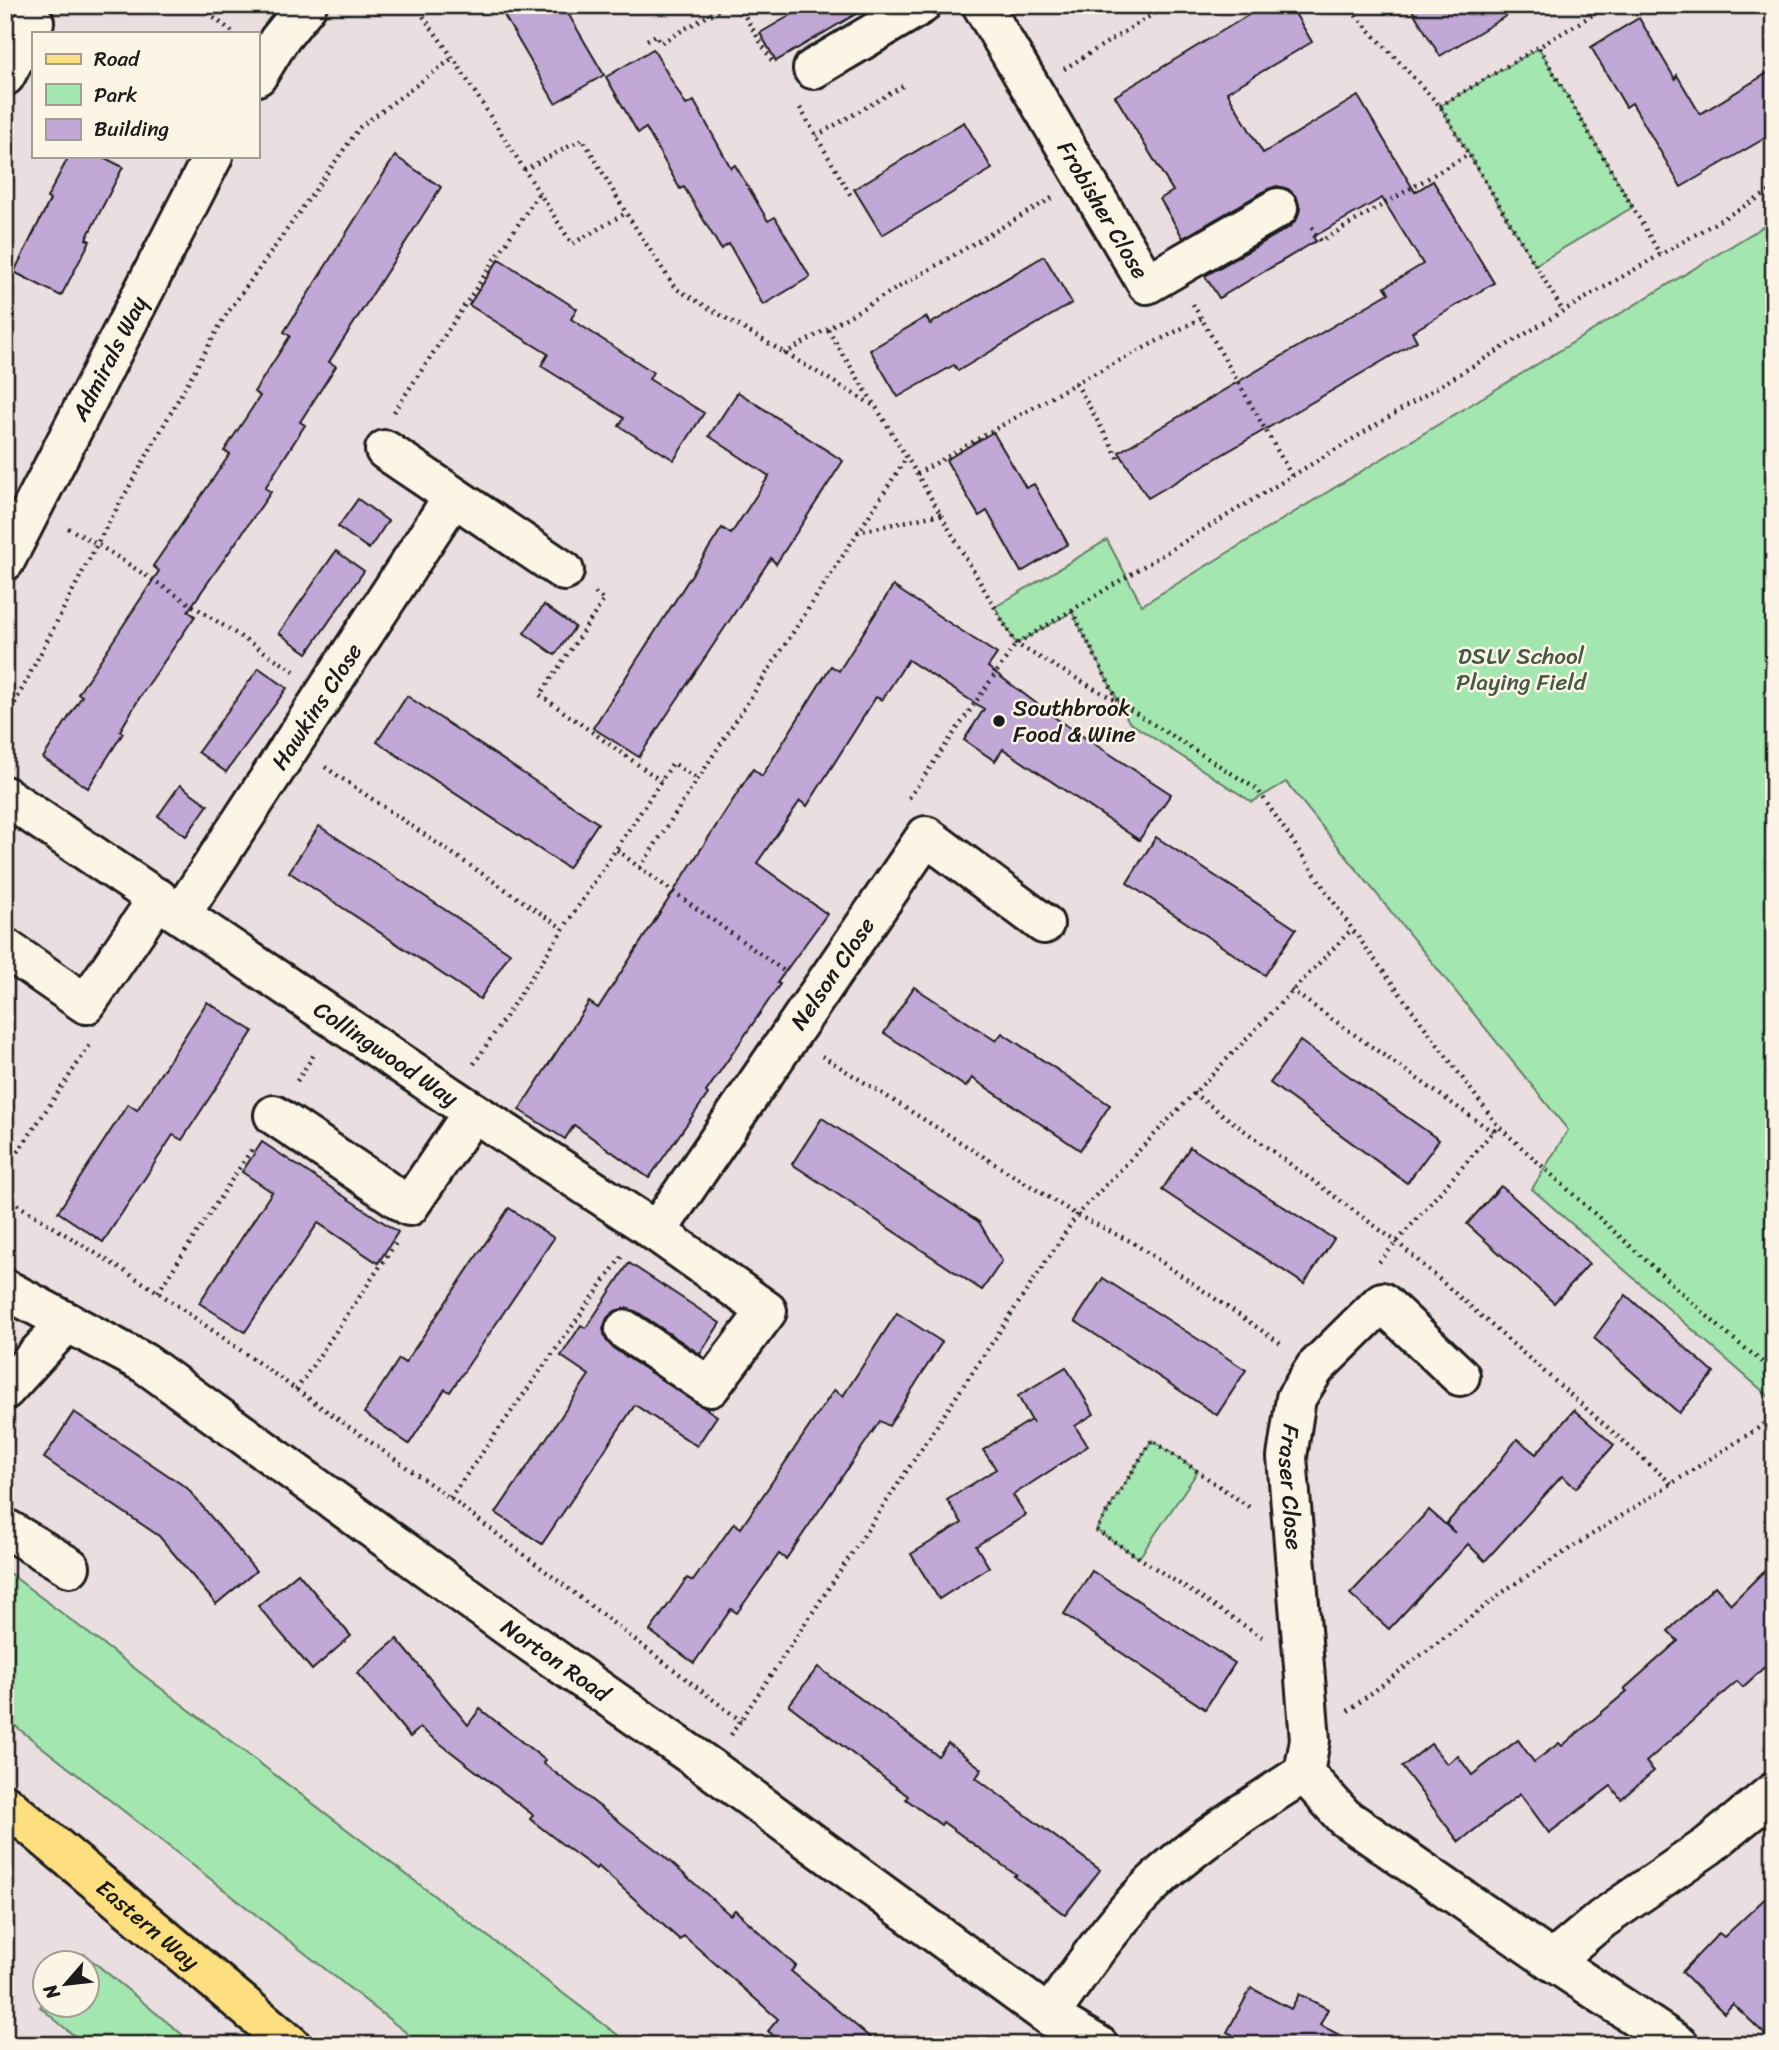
<svg xmlns="http://www.w3.org/2000/svg" width="1779" height="2050" viewBox="0 0 1779 2050" font-family="Sriracha,sans-serif">
<style>
.green{fill:#a4e6b0;stroke:#608166;stroke-width:2}
.building{fill:#c2a8d6;stroke:#1c1c1c;stroke-width:2}
.lines{fill:none;stroke-linecap:round;stroke-linejoin:round}
.minor-casing{stroke:#1c1c1c;stroke-width:44}
.major-casing{stroke:#1c1c1c;stroke-width:44}
.path{stroke:#1c1c1c;stroke-width:4.5;stroke-dasharray:2 5;stroke-linecap:butt}
.minor{stroke:#fcf5e5;stroke-width:38}
.major{stroke:#fedf80;stroke-width:38}
.poi-dot{fill:#1c1c1c;stroke:#fcf5e5;stroke-width:2.5}
.labels{text-anchor:middle;stroke-width:5;stroke-linejoin:round;paint-order:stroke}
.street-label{font-size:23px;fill:#1c1c1c;stroke:#fcf5e5}
.park-label{font-size:23px;fill:#455948;stroke:#fcf5e5}
.poi-label{font-size:23px;fill:#1c1c1c;stroke:#fcf5e5;text-anchor:start}
</style>
<rect width="100%" height="100%" fill="#ebdee0"/>
<filter id="ink" filterUnits="userSpaceOnUse"><feTurbulence type="fractalNoise" baseFrequency=".0143" numOctaves="2"/><feDisplacementMap in="SourceGraphic" scale="14" xChannelSelector="R" yChannelSelector="G"/><feConvolveMatrix kernelMatrix="1 2 1 2 8 2 1 2 1" color-interpolation-filters="sRGB"/></filter>
<g filter="url(#ink)">
<g class="green">
<path d="M 1539,48 L 1633,207 L 1535,265 L 1440,106 Z"/>
<path d="M 1774,220 L 1774,1401 L 1532,1189 L 1568,1130 L 1286,782 L 1252,802 L 1129,722 L 1072,612 L 1016,644 L 995,607 L 1107,540 L 1142,605 Z"/>
<path d="M 1152,1440 L 1198,1471 L 1139,1558 L 1096,1530 Z"/>
<path d="M 5,1570 L 631,2045 L 422,2045 L 5,1718 Z"/>
<path d="M 83,1954 L 84,1954 L 195,2045 L 85,2045 L 40,2007 L 45,2001 L 46,2004 L 88,2004 L 88,1962 L 76,1962 Z"/>
</g>
<g class="building">
<path d="M 498,5 L 563,5 L 604,75 L 555,103 Z"/>
<path d="M 808,5 L 871,5 L 776,61 L 760,33 Z"/>
<path d="M 1265,5 L 1290,5 L 1312,42 L 1227,92 L 1263,153 L 1358,96 L 1415,192 L 1433,181 L 1494,283 L 1412,332 L 1417,341 L 1148,498 L 1119,452 L 1389,293 L 1385,287 L 1423,264 L 1382,198 L 1313,237 L 1316,241 L 1219,298 L 1205,276 L 1290,227 L 1297,219 L 1300,209 L 1297,198 L 1288,189 L 1277,186 L 1268,189 L 1183,238 L 1160,199 L 1173,191 L 1115,96 Z"/>
<path d="M 1409,5 L 1524,5 L 1440,56 Z"/>
<path d="M 1639,18 L 1675,79 L 1677,75 L 1700,114 L 1774,69 L 1774,133 L 1681,187 L 1632,103 L 1626,107 L 1591,47 Z"/>
<path d="M 653,49 L 686,105 L 694,101 L 731,168 L 735,165 L 768,221 L 775,217 L 810,277 L 763,305 L 729,244 L 721,249 L 684,187 L 680,189 L 646,128 L 638,133 L 606,77 Z"/>
<path d="M 964,122 L 992,169 L 882,235 L 854,189 Z"/>
<path d="M 69,156 L 101,156 L 123,167 L 86,239 L 90,241 L 61,296 L 14,272 L 50,200 L 47,198 Z"/>
<path d="M 395,156 L 441,187 L 329,362 L 336,366 L 300,422 L 305,425 L 265,488 L 271,492 L 188,611 L 195,616 L 140,697 L 120,731 L 123,733 L 88,788 L 43,758 L 82,696 L 78,694 L 159,571 L 153,566 L 230,454 L 224,451 L 260,396 L 254,392 L 290,336 L 284,332 Z"/>
<path d="M 1044,256 L 1072,303 L 958,371 L 954,365 L 898,397 L 870,350 L 926,317 L 930,324 Z"/>
<path d="M 499,259 L 577,309 L 571,319 L 653,372 L 649,379 L 704,413 L 674,460 L 619,426 L 624,418 L 541,366 L 548,354 L 469,305 Z"/>
<path d="M 738,392 L 843,461 L 776,564 L 771,558 L 639,757 L 593,728 L 722,528 L 731,534 L 769,476 L 709,436 Z"/>
<path d="M 993,432 L 1026,488 L 1034,484 L 1068,544 L 1021,572 L 987,511 L 979,516 L 946,460 Z"/>
<path d="M 358,499 L 388,521 L 369,549 L 338,527 Z"/>
<path d="M 336,551 L 364,571 L 307,653 L 279,633 Z"/>
<path d="M 893,586 L 997,654 L 988,667 L 1061,722 L 1171,794 L 1139,840 L 1003,749 L 995,761 L 964,740 L 984,709 L 908,660 L 882,700 L 876,697 L 807,806 L 800,801 L 757,863 L 827,914 L 777,983 L 780,984 L 706,1092 L 708,1094 L 649,1178 L 574,1125 L 565,1139 L 519,1110 L 589,1002 L 598,1008 L 753,769 L 762,776 L 831,666 L 839,671 Z"/>
<path d="M 544,605 L 575,627 L 555,655 L 524,633 Z"/>
<path d="M 259,668 L 287,688 L 226,772 L 198,752 Z"/>
<path d="M 407,696 L 598,823 L 568,868 L 377,742 Z"/>
<path d="M 180,785 L 208,805 L 186,836 L 158,816 Z"/>
<path d="M 319,826 L 510,953 L 480,999 L 289,872 Z"/>
<path d="M 1156,837 L 1296,929 L 1265,975 L 1127,883 Z"/>
<path d="M 914,987 L 996,1041 L 1002,1033 L 1110,1105 L 1080,1150 L 972,1078 L 966,1087 L 884,1033 Z"/>
<path d="M 207,1002 L 253,1031 L 182,1140 L 173,1135 L 103,1242 L 58,1212 L 128,1104 L 137,1110 Z"/>
<path d="M 1300,1041 L 1439,1140 L 1407,1183 L 1270,1083 Z"/>
<path d="M 822,1118 L 979,1222 L 1002,1261 L 982,1290 L 792,1164 Z"/>
<path d="M 262,1142 L 398,1232 L 378,1263 L 318,1223 L 245,1332 L 199,1303 L 272,1192 L 242,1172 Z"/>
<path d="M 1190,1147 L 1334,1239 L 1304,1284 L 1162,1190 Z"/>
<path d="M 1501,1186 L 1589,1264 L 1554,1303 L 1467,1224 Z"/>
<path d="M 509,1208 L 554,1238 L 450,1392 L 445,1389 L 409,1444 L 364,1413 L 399,1359 L 405,1363 Z"/>
<path d="M 629,1263 L 720,1323 L 700,1354 L 637,1312 L 626,1308 L 615,1311 L 607,1318 L 603,1329 L 606,1340 L 613,1348 L 717,1416 L 697,1446 L 635,1405 L 542,1544 L 496,1513 L 589,1375 L 561,1356 L 581,1325 L 586,1328 Z"/>
<path d="M 1103,1278 L 1246,1370 L 1217,1415 L 1075,1321 Z"/>
<path d="M 1626,1295 L 1714,1373 L 1679,1413 L 1594,1338 Z"/>
<path d="M 897,1313 L 942,1342 L 889,1426 L 880,1421 L 786,1559 L 779,1554 L 737,1613 L 731,1609 L 694,1663 L 650,1631 L 687,1578 L 693,1581 L 734,1523 L 741,1528 L 834,1390 L 843,1396 Z"/>
<path d="M 1066,1367 L 1094,1414 L 1075,1426 L 1088,1446 L 1013,1495 L 1026,1515 L 976,1546 L 989,1567 L 939,1599 L 911,1554 L 962,1523 L 947,1500 L 996,1469 L 983,1450 L 1031,1420 L 1033,1423 L 1018,1396 Z"/>
<path d="M 1574,1410 L 1614,1445 L 1576,1488 L 1562,1476 L 1485,1561 L 1468,1544 L 1389,1629 L 1350,1594 L 1429,1510 L 1455,1533 L 1446,1524 L 1483,1483 L 1517,1439 L 1536,1454 Z"/>
<path d="M 74,1412 L 187,1488 L 256,1571 L 216,1604 L 159,1536 L 44,1458 Z"/>
<path d="M 1774,1561 L 1774,1658 L 1743,1687 L 1737,1681 L 1646,1762 L 1654,1771 L 1621,1799 L 1611,1786 L 1549,1833 L 1520,1794 L 1459,1842 L 1402,1767 L 1431,1744 L 1447,1764 L 1458,1756 L 1472,1775 L 1518,1740 L 1534,1762 L 1559,1743 L 1562,1746 L 1627,1691 L 1624,1689 L 1678,1641 L 1668,1631 L 1715,1586 L 1731,1604 Z"/>
<path d="M 1092,1571 L 1235,1663 L 1205,1709 L 1064,1614 Z"/>
<path d="M 298,1573 L 351,1636 L 312,1670 L 258,1606 Z"/>
<path d="M 397,1639 L 468,1725 L 480,1709 L 545,1760 L 543,1763 L 659,1852 L 730,1915 L 735,1910 L 796,1966 L 791,1971 L 879,2045 L 785,2045 L 768,2031 L 778,2019 L 684,1936 L 680,1940 L 598,1866 L 596,1869 L 562,1844 L 530,1819 L 533,1815 L 420,1728 L 410,1737 L 357,1673 Z"/>
<path d="M 818,1667 L 938,1756 L 948,1743 L 982,1769 L 976,1778 L 1100,1870 L 1065,1915 L 1014,1876 L 1016,1875 L 943,1822 L 941,1825 L 906,1799 L 908,1796 L 789,1705 Z"/>
<path d="M 1774,1890 L 1774,2043 L 1733,2004 L 1724,2013 L 1682,1972 L 1719,1933 L 1724,1937 Z"/>
<path d="M 1251,1988 L 1291,2009 L 1299,1994 L 1328,2009 L 1320,2025 L 1359,2045 L 1252,2045 L 1227,2032 Z"/>
</g>
<g class="lines">
<defs>
<g id="minor">
<path id="s1" d="M 982,5 L 1147,284 L 1278,208"/>
<path d="M 813,69 L 921,5"/>
<path d="M 5,76 L 34,22"/>
<path d="M 257,76 L 279,40 L 307,5"/>
<path d="M 385,450 L 564,571"/>
<path id="s2" d="M 5,561 L 213,156"/>
<path id="s3" d="M 5,796 L 452,1098 L 645,1224 L 767,1311 L 710,1387 L 625,1330"/>
<path id="s4" d="M 181,914 L 453,497"/>
<path d="M 5,948 L 86,1004 L 158,898"/>
<path d="M 274,1115 L 409,1206 L 473,1112"/>
<path id="s5" d="M 656,1232 L 926,836 L 1044,924"/>
<path id="s6" d="M 5,1289 L 144,1363 L 510,1628 L 710,1768 L 1049,2016 L 1098,2045"/>
<path id="s7" d="M 1460,1376 L 1382,1302 L 1315,1368 L 1296,1398 L 1287,1457 L 1310,1740 L 1304,1773 L 1344,1817 L 1552,1961 L 1679,2045"/>
<path d="M 5,1390 L 67,1322"/>
<path d="M 5,1528 L 70,1567"/>
<path d="M 1552,1961 L 1602,1919 L 1708,1846 L 1774,1792"/>
<path d="M 1049,2016 C 1083,1967 1119,1913 1164,1873 C 1207,1835 1256,1804 1304,1773"/>
</g>
<g id="major">
<path id="s8" d="M 5,1804 L 291,2045"/>
</g>
</defs>
<use href="#minor" class="minor-casing"/>
<use href="#major" class="major-casing"/>
<g class="path">
<path d="M 197,5 L 234,33"/>
<path d="M 415,5 L 453,58 L 572,244 L 626,213"/>
<path d="M 738,5 L 772,61"/>
<path d="M 1346,5 L 1440,106 L 1563,311"/>
<path d="M 647,40 L 656,35 L 660,43 L 727,5"/>
<path d="M 1539,48 L 1660,254"/>
<path d="M 1064,69 L 1168,5"/>
<path d="M 1440,106 L 1609,5"/>
<path d="M 800,108 L 851,196"/>
<path d="M 816,136 L 903,86"/>
<path d="M 524,170 L 583,139 L 626,213 L 675,288 L 876,407 L 917,474 L 1016,644 L 1118,702 L 1258,790 L 1352,929 L 1498,1126 L 1727,1334 L 1774,1371"/>
<path d="M 1312,227 L 1321,241 L 1469,154"/>
<path d="M 1193,304 L 1292,476"/>
<path d="M 828,330 L 875,406"/>
<path d="M 784,354 L 1052,198"/>
<path d="M 1076,383 L 1119,459"/>
<path d="M 394,412 L 539,193"/>
<path d="M 917,474 L 1076,383 L 1202,318"/>
<path d="M 68,528 L 97,544 L 294,671"/>
<path d="M 857,532 L 941,514"/>
<path d="M 595,593 L 604,600 L 540,695 L 661,781"/>
<path d="M 1072,611 L 1118,701"/>
<path d="M 5,722 L 97,544 L 224,318 L 360,127 L 453,58"/>
<path d="M 325,767 L 562,928"/>
<path d="M 909,798 L 1016,644 L 1563,311 L 1774,189"/>
<path d="M 617,850 L 640,868 L 784,971"/>
<path d="M 640,868 L 907,457"/>
<path d="M 1291,990 L 1493,1132"/>
<path d="M 822,1056 L 1077,1215 L 1132,1242 L 1283,1345"/>
<path d="M 474,1064 L 673,763 L 699,780"/>
<path d="M 297,1081 L 315,1053"/>
<path d="M 1193,1093 L 1398,1243 L 1673,1485"/>
<path d="M 18,1152 L 90,1045"/>
<path d="M 5,1197 L 158,1292 L 450,1498 L 741,1721"/>
<path d="M 1379,1262 L 1498,1126"/>
<path d="M 158,1292 L 252,1149"/>
<path d="M 296,1390 L 396,1243"/>
<path d="M 450,1498 L 622,1256"/>
<path d="M 1249,1507 L 1152,1440 L 1096,1530 L 1262,1637"/>
<path d="M 1348,1711 L 1510,1587 L 1774,1418"/>
<path d="M 731,1735 L 1077,1215 L 1352,929"/>
</g>
<use href="#minor" class="minor"/>
<use href="#major" class="major"/>
</g>
</g>
<circle class="poi-dot" cx="999" cy="721" r="7"/>
<g class="labels">
<g class="street-label">
<text dy="8" stroke="none"><textPath href="#s1" startOffset="238">Frobisher Close</textPath></text>
<text dy="8" stroke="none"><textPath href="#s2" startOffset="228">Admirals Way</textPath></text>
<text dy="8" stroke="none"><textPath href="#s4" startOffset="248">Hawkins Close</textPath></text>
<text dy="8" stroke="none"><textPath href="#s5" startOffset="313">Nelson Close</textPath></text>
<text dy="8" stroke="none"><textPath href="#s3" startOffset="460">Collingwood Way</textPath></text>
<text dy="8" stroke="none"><textPath href="#s7" startOffset="327">Fraser Close</textPath></text>
<text dy="8" stroke="none"><textPath href="#s6" startOffset="665">Norton Road</textPath></text>
<text dy="8" stroke="none"><textPath href="#s8" startOffset="187">Eastern Way</textPath></text>
</g>
<g class="park-label">
<text x="1521" y="664">DSLV School<tspan x="1521" dy="26">Playing Field</tspan></text>
</g>
<g class="poi-label">
<text x="1013" y="716">Southbrook<tspan x="1013" dy="26">Food &amp; Wine</tspan></text>
</g>
</g>
<rect width="1779" height="2050" fill="none" stroke="#fcf5e5" stroke-width="28"/>
<rect x="14" y="14" width="1751" height="2022" fill="none" stroke="#1c1c1c" stroke-width="2.5" filter="url(#ink)"/>
<rect x="32" y="32" width="228" height="126" fill="#fcf5e5" stroke="#a29e95" stroke-width="2"/>
<rect x="46" y="54" width="35" height="10" fill="#fedf80" stroke="#a29e95" stroke-width="2"/>
<text x="94" y="66" font-size="21" fill="#1c1c1c">Road</text>
<rect x="46" y="84" width="35" height="21" fill="#a4e6b0" stroke="#a29e95" stroke-width="2"/>
<text x="94" y="102" font-size="21" fill="#1c1c1c">Park</text>
<rect x="46" y="119" width="35" height="21" fill="#c2a8d6" stroke="#a29e95" stroke-width="2"/>
<text x="94" y="136" font-size="21" fill="#1c1c1c">Building</text>
<g transform="translate(66 1984) rotate(242)"><circle r="33" fill="#fcf5e5" stroke="#a29e95" stroke-width="2"/>
<path d="M0-5L12 26L0 18L-12 26Z" fill="#1c1c1c"/>
<text y="-10" font-size="19" font-weight="bold" text-anchor="middle" fill="#1c1c1c">N</text>
</g>
</svg>
